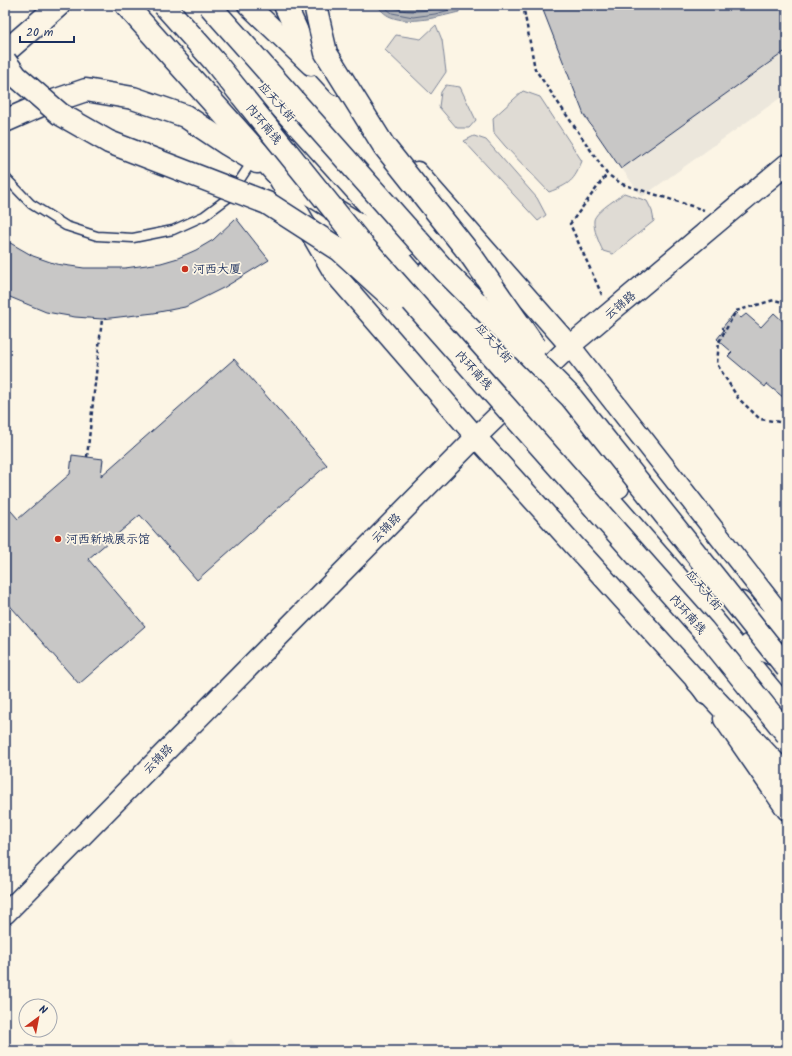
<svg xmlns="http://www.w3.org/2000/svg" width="792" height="1056" viewBox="0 0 792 1056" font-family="Kalam,'LXGW WenKai TC',sans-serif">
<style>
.built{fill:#ece7dc}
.green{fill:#dfdbd4;stroke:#7d8599}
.water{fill:#b2b4b8;stroke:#767f94}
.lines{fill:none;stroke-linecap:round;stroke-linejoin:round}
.shore{stroke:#576482;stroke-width:1}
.building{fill:#c8c7c6;stroke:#1b2f5e}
.service-casing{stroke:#1b2f5e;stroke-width:11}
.tertiary-casing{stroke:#1b2f5e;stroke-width:23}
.primary-casing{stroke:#1b2f5e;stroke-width:25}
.trunk-casing{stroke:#1b2f5e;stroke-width:25}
.path{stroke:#1b2f5e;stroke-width:2.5;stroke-dasharray:4 3;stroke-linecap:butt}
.service{stroke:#fcf5e5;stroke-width:8}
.tertiary{stroke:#fcf5e5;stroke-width:20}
.primary{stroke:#fcf5e5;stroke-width:22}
.trunk{stroke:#fcf5e5;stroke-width:22}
.trunk-bridge-casing{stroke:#1b2f5e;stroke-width:25;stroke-linecap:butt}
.trunk-bridge{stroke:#fcf5e5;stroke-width:22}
.poi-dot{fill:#c8321e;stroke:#fcf5e5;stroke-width:1.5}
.labels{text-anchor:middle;stroke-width:3.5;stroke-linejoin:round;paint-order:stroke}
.street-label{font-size:12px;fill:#1b2f5e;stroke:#fcf5e5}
.poi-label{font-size:12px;fill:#1b2f5e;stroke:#fcf5e5;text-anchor:start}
</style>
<rect width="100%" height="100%" fill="#fcf5e5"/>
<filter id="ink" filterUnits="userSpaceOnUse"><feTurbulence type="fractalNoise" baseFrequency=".025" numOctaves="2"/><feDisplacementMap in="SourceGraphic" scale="8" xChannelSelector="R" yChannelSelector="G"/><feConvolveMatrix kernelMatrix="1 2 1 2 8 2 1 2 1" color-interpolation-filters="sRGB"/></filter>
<g filter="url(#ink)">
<g class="built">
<path d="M 541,5 L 787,5 L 787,93 L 642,197 L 584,115 Z"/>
<path d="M 231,1039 L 240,1051 L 215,1051 Z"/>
</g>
<g class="green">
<path d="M 436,25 L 442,40 L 446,72 L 431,94 L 385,50 L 396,35 L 421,39 Z"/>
<path d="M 446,85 L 460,87 L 476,120 L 469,128 L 457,128 L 439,107 L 441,92 Z"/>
<path d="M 523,91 L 540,97 L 582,161 C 574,181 570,184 549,192 L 505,146 L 494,133 L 493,118 Z"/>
<path d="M 474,136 L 486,140 L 537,198 L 546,215 L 538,221 L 464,141 Z"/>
<path d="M 624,193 L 647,201 L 652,211 L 654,221 L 613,254 L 603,251 C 599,243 593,229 594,220 C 596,211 617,199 624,193 Z"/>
</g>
<path class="water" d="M 376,5 L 459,5 L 459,12 C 438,17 411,25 391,17 C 385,15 380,9 376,5 Z"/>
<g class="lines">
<g class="shore">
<path d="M 382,5 L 392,13 L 413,17 L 435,14 L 453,9 L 455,5"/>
<path d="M 390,5 C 403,16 434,10 449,5"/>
</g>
</g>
<g class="building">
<path d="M 541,5 L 787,5 L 787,50 L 621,169 L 584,115 Z"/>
<path d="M 236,218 L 269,260 L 225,287 L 185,307 L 154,313 L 102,319 L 75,317 L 46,312 L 5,295 L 5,240 L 33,256 L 56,264 L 84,268 L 125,268 L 161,263 L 178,258 L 196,250 L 213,240 Z"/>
<path d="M 735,312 L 741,318 L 746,314 L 761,327 L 774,313 L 787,325 L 787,395 L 784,398 L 767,384 L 765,387 L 728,356 L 732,352 L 717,339 L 724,330 L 722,328 Z"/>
<path d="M 234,359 L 327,465 L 197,580 L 140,515 L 88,559 L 145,626 L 79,684 L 5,600 L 5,504 L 18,519 L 70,474 L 72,455 L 103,459 L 101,476 Z"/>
</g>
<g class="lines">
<defs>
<path id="service" d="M 5,177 L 31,204 L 66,226 L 97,236 L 133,238 L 173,230 L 204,216 L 228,198 L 253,160"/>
<g id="tertiary">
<path d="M 248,5 L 311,65"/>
<path d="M 275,172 L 334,273 L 476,437 L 697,681 L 707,695"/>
<path d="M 417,172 L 570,346 L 787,623"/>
<path d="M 724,719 L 787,810"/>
<path d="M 5,914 L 476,437 L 570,346 L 787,164"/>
</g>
<g id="primary">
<path d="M 126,5 L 275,172 L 380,238 L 693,596 L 787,710"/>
<path d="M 189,5 L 406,245"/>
<path d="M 285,5 L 303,45 L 339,84"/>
<path d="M 5,52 L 59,5"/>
<path d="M 5,121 L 39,106 L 86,90 L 133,98 L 185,116 L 227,144 L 257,162"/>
<path d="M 429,271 L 531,384 L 618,487"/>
<path d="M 741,603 L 756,619 L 787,631"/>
</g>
<g id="trunk">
<path d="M 750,645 L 784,658"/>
<path d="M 697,681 L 787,776"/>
</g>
</defs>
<use href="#service" class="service-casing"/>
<use href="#tertiary" class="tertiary-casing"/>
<use href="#primary" class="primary-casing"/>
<use href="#trunk" class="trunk-casing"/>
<g class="path">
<path d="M 523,5 L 535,69 L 607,174 L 622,184 L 704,210"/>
<path d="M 602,295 L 570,224 L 607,174"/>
<path d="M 787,303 L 774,300 L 736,311 L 719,342 L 717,364 L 738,398 L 760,419 L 786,423 L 787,439"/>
<path d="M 87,457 L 102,319"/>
</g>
<use href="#service" class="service"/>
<use href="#tertiary" class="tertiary"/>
<use href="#primary" class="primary"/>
<use href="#trunk" class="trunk"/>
<defs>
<g id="trunk-bridge">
<path d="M 164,5 L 214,61 L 358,240 L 703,630 L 787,734"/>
<path d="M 209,5 L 445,271 L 571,397 L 787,668"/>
<path d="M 315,5 L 326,53 L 384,146 L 470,254 L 535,347"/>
<path d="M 5,61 L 16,76 L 60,114 L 109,142 L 267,203 L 340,250 L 396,301"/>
</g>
</defs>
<use href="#trunk-bridge" class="trunk-bridge-casing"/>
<use href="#trunk-bridge" class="trunk-bridge"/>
</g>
</g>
<g class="poi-dot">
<circle cx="185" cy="269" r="4"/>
<circle cx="58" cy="539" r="4"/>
</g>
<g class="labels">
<g class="street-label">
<text transform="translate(277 102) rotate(48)" y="4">应天大街</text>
<text transform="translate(264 124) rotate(51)" y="4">内环南线</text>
<text transform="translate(620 305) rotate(-40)" y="4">云锦路</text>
<text transform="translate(494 343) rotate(48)" y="4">应天大街</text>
<text transform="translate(474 370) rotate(48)" y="4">内环南线</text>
<text transform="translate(386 528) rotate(-45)" y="4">云锦路</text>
<text transform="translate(704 590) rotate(50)" y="4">应天大街</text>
<text transform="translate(688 614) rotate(49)" y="4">内环南线</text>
<text transform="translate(158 759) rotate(-45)" y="4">云锦路</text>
</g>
<g class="poi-label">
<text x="193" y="273">河西大厦</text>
<text x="66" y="543">河西新城展示馆</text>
</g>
</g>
<rect width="792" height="1056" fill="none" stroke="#fcf5e5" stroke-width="20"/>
<rect x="10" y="10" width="772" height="1036" fill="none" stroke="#1b2f5e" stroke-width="1.5" filter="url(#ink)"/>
<g transform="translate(38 1018) rotate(32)"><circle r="19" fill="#fcf5e5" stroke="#a2a6af"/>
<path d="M0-3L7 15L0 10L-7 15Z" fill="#c8321e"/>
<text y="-6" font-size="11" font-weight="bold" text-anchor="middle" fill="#1b2f5e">N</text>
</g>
<path d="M20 36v6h54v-6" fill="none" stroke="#1b2f5e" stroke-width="2"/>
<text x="26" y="36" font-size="12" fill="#1b2f5e" stroke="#fcf5e5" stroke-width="3" paint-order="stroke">20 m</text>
</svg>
